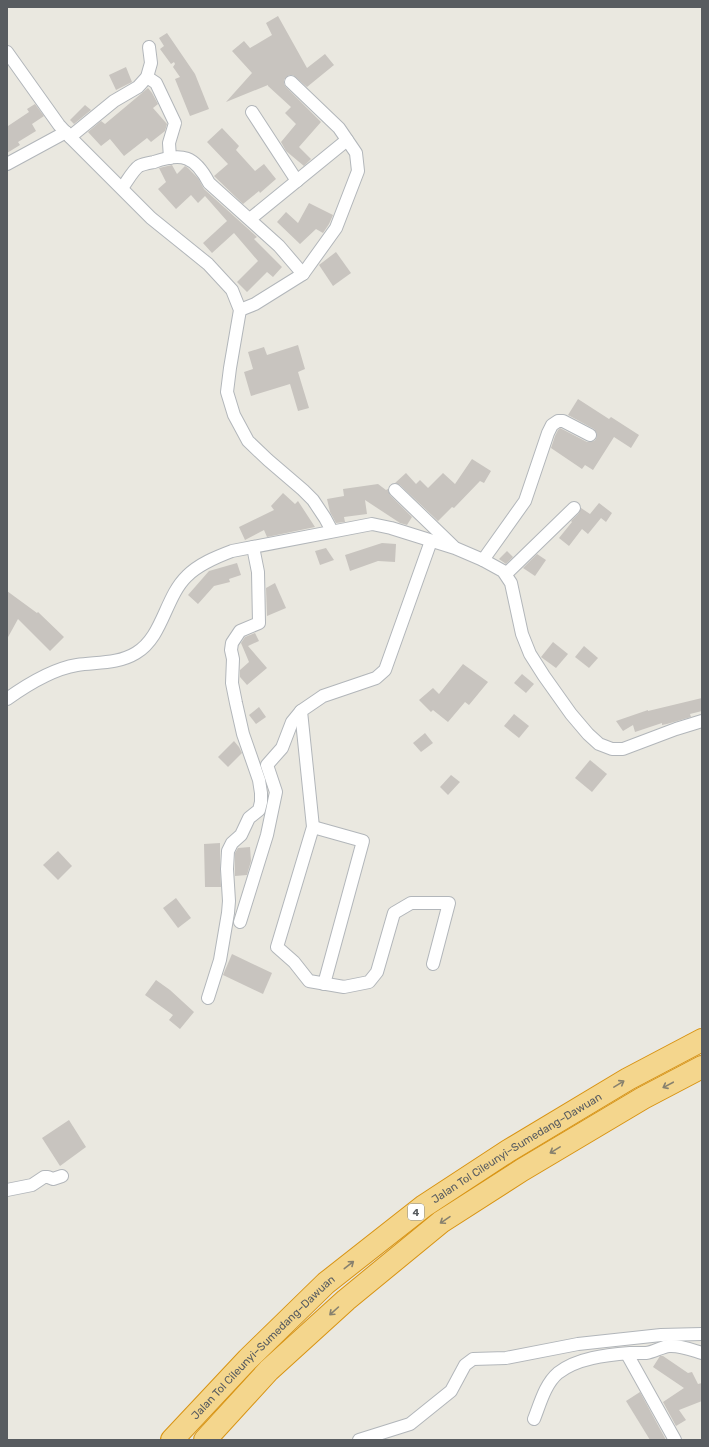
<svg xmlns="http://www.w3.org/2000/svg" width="709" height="1447" viewBox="0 0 709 1447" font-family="Rubik,sans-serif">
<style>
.building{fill:#c8c4bf}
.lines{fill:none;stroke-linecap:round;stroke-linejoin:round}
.street-casing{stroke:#b2b6ba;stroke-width:14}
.highway-casing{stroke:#d89312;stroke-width:24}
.street{stroke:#fff;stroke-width:12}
.highway{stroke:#f4d68d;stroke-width:22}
.oneway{stroke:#87816e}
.labels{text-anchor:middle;stroke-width:3.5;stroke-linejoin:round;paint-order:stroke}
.shield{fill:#fff;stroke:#8a8d90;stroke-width:1}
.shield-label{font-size:10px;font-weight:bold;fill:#585c60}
.street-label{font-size:11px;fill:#585c60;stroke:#fff}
</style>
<rect width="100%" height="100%" fill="#eae8e0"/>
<g class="building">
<path d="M 278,16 L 307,68 L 325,54 L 334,65 L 307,87 L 293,75 L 289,75 L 284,80 L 284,84 L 286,87 L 321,122 L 299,147 L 311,159 L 304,166 L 286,151 L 281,142 L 296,124 L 285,113 L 291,107 L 268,86 L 268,85 L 226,102 L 252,73 L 232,51 L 244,41 L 250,48 L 272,35 L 266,23 Z"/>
<path d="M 167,33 L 195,74 L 209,109 L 190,116 L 175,79 L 180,77 L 173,67 L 175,64 L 174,62 L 171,64 L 160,49 L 164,46 L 159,38 Z"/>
<path d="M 126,67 L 132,82 L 116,90 L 109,75 Z"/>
<path d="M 148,88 L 152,93 L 158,104 L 153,108 L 167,124 L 165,131 L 151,142 L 147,138 L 124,156 L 110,139 L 101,146 L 88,132 L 101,121 L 105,124 Z"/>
<path d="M 35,104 L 44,116 L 32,124 L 36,131 L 18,142 L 20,145 L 7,153 L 7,125 L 8,126 L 29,112 L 27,109 Z"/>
<path d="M 85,105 L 91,110 L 74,124 L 70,120 Z"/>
<path d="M 222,128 L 239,146 L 236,150 L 255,171 L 264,164 L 276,179 L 260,193 L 259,191 L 243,204 L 214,176 L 228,164 L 207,142 Z"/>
<path d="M 172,165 L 177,174 L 185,166 L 188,168 L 198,178 L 204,189 L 257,237 L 254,239 L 282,267 L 273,277 L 267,272 L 247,292 L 237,282 L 258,261 L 234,233 L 212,253 L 203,243 L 227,221 L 205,196 L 198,203 L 191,195 L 176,209 L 158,189 L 166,182 L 159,168 Z"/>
<path d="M 309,203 L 333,215 L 329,224 L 323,233 L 316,229 L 300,244 L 277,222 L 286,212 L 298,223 Z"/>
<path d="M 336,252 L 351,273 L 333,286 L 319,265 Z"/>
<path d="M 298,345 L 305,369 L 298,372 L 309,408 L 298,411 L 290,384 L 251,396 L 244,372 L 253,369 L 248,352 L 264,347 L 267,355 Z"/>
<path d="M 578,399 L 609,419 L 611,417 L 639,435 L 631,448 L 614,437 L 593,470 L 585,465 L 582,469 L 551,448 L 555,436 L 558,430 L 560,428 L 587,442 L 594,441 L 596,439 L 597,434 L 594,429 L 568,415 Z"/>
<path d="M 472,459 L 491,471 L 484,483 L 480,481 L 454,508 L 452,507 L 438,521 L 400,485 L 395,483 L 406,473 L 416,484 L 420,480 L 428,488 L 443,473 L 455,484 Z"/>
<path d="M 378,484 L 386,490 L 388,489 L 390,495 L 412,517 L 407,525 L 400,523 L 365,500 L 367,514 L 344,517 L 345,522 L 336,523 L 330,512 L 327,499 L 344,496 L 343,489 Z"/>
<path d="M 283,493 L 295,504 L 298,501 L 315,527 L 267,537 L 264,530 L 245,540 L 239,527 L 274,510 L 271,506 Z"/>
<path d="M 599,503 L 612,513 L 606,522 L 601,518 L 588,534 L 582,529 L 569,546 L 559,538 L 572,522 L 571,521 L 579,513 L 581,508 L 590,514 Z"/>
<path d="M 382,543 L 396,544 L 395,562 L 378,561 L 350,571 L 345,555 Z"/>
<path d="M 326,548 L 334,560 L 320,565 L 315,551 Z"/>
<path d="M 507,551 L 513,557 L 506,564 L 499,559 Z"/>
<path d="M 537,554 L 546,560 L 535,576 L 523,568 Z"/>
<path d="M 237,563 L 241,575 L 229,579 L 230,582 L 214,586 L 198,604 L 188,595 L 209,571 Z"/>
<path d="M 275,583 L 286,608 L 267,616 L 266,588 Z"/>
<path d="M 7,591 L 37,613 L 38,612 L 64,637 L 50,651 L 18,619 L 7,639 Z"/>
<path d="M 255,633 L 259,641 L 248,646 L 267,668 L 247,685 L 240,677 L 240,670 L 249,662 L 241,643 L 245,637 Z"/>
<path d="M 553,642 L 568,654 L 556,668 L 541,657 Z"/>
<path d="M 584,646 L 598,658 L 589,668 L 575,657 Z"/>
<path d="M 463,664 L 488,682 L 469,705 L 465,702 L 448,722 L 433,710 L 431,712 L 419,700 L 433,688 L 439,694 Z"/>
<path d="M 522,674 L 534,684 L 526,693 L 514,683 Z"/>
<path d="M 702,698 L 702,711 L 690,714 L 691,717 L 667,724 L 662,725 L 662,723 L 635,732 L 633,725 L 623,731 L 616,721 L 648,710 L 648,711 Z"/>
<path d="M 259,707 L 266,717 L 256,724 L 249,715 Z"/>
<path d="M 514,714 L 529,726 L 519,738 L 504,726 Z"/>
<path d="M 425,733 L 433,743 L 421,752 L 413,743 Z"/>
<path d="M 234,741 L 239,747 L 242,753 L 228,767 L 218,757 Z"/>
<path d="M 590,760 L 607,774 L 592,792 L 575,778 Z"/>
<path d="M 451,775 L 460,782 L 448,795 L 440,787 Z"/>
<path d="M 220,843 L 220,869 L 221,887 L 205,887 L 204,844 Z"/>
<path d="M 250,847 L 251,861 L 247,875 L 235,876 L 235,853 L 238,848 Z"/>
<path d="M 58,851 L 72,866 L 58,880 L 43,865 Z"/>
<path d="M 176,898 L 191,918 L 178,928 L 163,908 Z"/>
<path d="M 232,954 L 272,973 L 263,994 L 223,975 Z"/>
<path d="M 156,980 L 170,990 L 194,1012 L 180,1029 L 169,1020 L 173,1015 L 145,995 Z"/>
<path d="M 69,1120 L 86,1147 L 60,1166 L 42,1138 Z"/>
<path d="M 660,1356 L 663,1356 L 688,1373 L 692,1372 L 698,1384 L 702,1383 L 702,1401 L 679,1410 L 686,1420 L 676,1426 L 663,1402 L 684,1388 L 653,1367 Z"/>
<path d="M 640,1392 L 666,1440 L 650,1440 L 626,1401 Z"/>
</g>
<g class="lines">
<defs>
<g id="street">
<path d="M 7,52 L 59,125 L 70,137 L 151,218 L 208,264 L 232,290 L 240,310 L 230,368 L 227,392 L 234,415 L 248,441 L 268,460 L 303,490 L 313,500 L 325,518 L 332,531"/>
<path d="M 147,77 L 156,83 L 175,123 L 169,143 L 170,158"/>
<path d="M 252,112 L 297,181"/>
<path d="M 70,137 L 114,101 L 138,87 L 147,77 L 151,63 L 149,47"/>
<path d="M 7,164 L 66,132"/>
<path d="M 122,188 C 126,183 133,170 139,166 C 143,164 149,163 154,162 C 182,152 195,156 209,183 L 279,246 L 303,274"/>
<path d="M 250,219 L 347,140"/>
<path d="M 240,310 L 255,304 L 303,274 L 336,228 L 358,171 L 356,153 L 339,128 L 291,82"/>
<path d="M 395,490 L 453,546"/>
<path d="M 431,541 L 385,670 L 376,678 L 323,696 L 301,711 L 313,827 L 277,947 L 294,962 L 309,981 L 344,987 L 369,982 L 377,972 L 394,913 L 411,903 L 449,903 L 433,964"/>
<path d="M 483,560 L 525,501 L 548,433 L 552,425 L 558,421 L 563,421 L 590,435"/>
<path d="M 506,574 L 574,508"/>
<path d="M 7,699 C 28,684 52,669 77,665 C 97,662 118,664 136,653 C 163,637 165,597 187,576 C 199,564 216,557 232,551 L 372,524 L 391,528 L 455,548 L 483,560 L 503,571 L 511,583 L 522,634 L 530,654 L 544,676 L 571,714 L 588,734 L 599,744 L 612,749 L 623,749 L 676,729 L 702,721"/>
<path d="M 313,827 L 363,841 L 324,984"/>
<path d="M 240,922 L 267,835 L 276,792 L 267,765 L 282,748 L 292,722 L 301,711"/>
<path d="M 208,998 L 220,960 L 228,913 L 229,901 L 227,869 L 228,851 L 232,843 L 241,835 L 249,818 L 259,810 L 261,802 L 261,793 L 259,780 L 243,734 L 236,703 L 232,683 L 233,659 L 231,650 L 232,643 L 240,631 L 259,623 L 258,572 L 253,547"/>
<path d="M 7,1190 L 32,1185 L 44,1177 L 48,1177 L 53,1179 L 62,1176"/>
<path d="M 627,1354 L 675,1440"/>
<path d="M 534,1419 C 540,1404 545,1384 558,1373 C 577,1358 606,1355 630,1353 C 636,1353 641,1353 646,1353 C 654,1352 661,1347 669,1346 C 680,1345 692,1350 702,1353"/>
<path d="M 359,1440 L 410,1424 L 451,1391 L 465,1365 L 473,1359 L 506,1358 L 578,1344 L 661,1335 L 702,1334"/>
</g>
<g id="highway">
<path id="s1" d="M 172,1440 L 248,1359 L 326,1283 L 424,1206 L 508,1151 L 628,1079 L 702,1040"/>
<path d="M 205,1440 L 269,1370 L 346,1300 L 441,1222 L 522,1170 L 643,1098 L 702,1067"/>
</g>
</defs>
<use href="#street" class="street-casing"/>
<use href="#highway" class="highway-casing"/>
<use href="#street" class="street"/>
<use href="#highway" class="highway"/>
</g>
<defs><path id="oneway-shaft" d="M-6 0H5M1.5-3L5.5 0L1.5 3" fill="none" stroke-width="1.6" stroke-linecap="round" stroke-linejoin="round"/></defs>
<g class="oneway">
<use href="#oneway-shaft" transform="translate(619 1084) rotate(-31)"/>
<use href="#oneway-shaft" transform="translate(668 1085) rotate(152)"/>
<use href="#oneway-shaft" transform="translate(555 1150) rotate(149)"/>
<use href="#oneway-shaft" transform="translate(445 1220) rotate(146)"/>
<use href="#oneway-shaft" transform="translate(349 1265) rotate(-38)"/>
<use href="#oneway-shaft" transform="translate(334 1311) rotate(138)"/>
</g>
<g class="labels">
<rect class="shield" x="408" y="1204" width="16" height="16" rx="3"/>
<g class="shield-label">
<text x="416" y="1216">4</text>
</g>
<g class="street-label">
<text dy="4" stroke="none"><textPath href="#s1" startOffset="454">Jalan Tol Cileunyi–Sumedang–Dawuan</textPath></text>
<text dy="4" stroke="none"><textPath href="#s1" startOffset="130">Jalan Tol Cileunyi–Sumedang–Dawuan</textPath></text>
</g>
</g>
<rect width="709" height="1447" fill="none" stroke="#585c60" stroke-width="16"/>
</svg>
